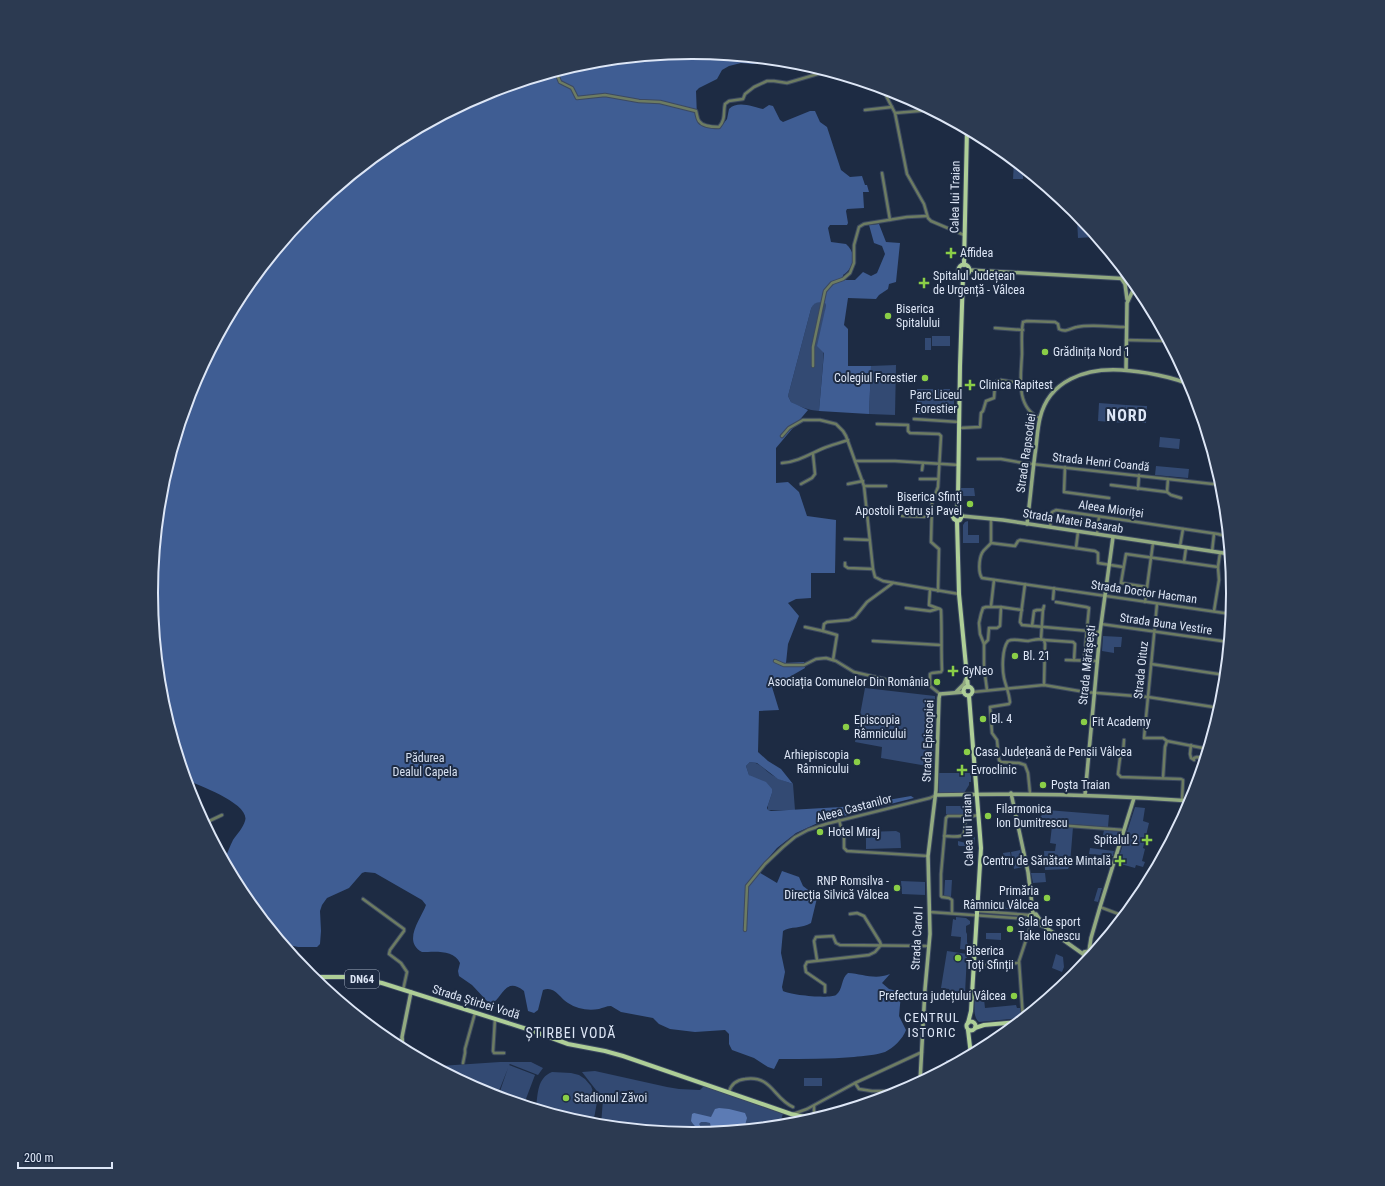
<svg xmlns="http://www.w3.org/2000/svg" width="1385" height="1186" viewBox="0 0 1385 1186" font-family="'Roboto Condensed',sans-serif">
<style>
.green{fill:#334a73}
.forest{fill:#3f5d93}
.water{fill:#5c7bb4;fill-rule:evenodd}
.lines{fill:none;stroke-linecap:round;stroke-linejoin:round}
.street-casing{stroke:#3c4960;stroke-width:4.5}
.secondary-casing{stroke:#3c4960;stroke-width:5.5}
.primary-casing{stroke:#3c4960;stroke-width:6}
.street{stroke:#6d7c62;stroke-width:2.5}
.secondary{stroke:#92aa80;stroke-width:3.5}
.primary{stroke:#aece97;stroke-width:4}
.poi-dot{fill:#8ace47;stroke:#1d2b43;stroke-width:1.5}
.labels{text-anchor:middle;stroke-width:4;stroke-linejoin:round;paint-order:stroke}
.shield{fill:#1d2b43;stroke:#a3aec0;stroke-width:1}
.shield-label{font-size:11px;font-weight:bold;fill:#dde6f6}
.street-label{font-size:12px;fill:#dde6f6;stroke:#1d2b43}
.poi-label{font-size:12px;fill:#dde6f6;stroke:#1d2b43;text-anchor:start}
.park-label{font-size:12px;fill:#d7e1f1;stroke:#1d2b43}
.neighbourhood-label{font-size:13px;letter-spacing:1px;fill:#dde6f6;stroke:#1d2b43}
.quarter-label{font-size:14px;letter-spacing:1px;fill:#dde6f6;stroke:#1d2b43}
.district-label{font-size:16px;font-weight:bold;letter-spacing:1px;fill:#dde6f6;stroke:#1d2b43}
.rim{fill:none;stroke:#dde6f6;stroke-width:2}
</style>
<rect width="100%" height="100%" fill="#1d2b43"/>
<g class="green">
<path d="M 1014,160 L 1023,168 L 1023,179 L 1013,179 Z"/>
<path d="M 1077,219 L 1082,219 L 1094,233 L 1094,237 L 1078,238 Z"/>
<path d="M 817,302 L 825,303 L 826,306 L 823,363 L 819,411 C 808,410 800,407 791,402 L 788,396 L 811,309 L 813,304 Z"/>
<rect x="932" y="336" width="18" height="10"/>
<rect x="925" y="338" width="6" height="12"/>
<path d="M 896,365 L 895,415 L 869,414 L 871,366 Z"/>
<path d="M 917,389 L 950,389 L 950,395 L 954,395 L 954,414 L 917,414 Z"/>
<path d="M 1099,403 L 1126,405 L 1124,423 L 1098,421 Z"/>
<path d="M 1126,405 L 1147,406 L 1146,423 L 1125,422 Z"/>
<path d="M 1160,437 L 1180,439 L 1179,449 L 1159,447 Z"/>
<path d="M 1156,466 L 1189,469 L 1188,478 L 1155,475 Z"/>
<path d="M 961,488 L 974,488 L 975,496 L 961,496 Z"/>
<path d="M 968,521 L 968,535 L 979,535 L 979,543 L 963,543 L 963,525 L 965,522 Z"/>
<path d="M 1103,636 L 1122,637 L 1121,647 L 1114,647 L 1114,653 L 1102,651 Z"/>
<path d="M 865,688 L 935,696 L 933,767 L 881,758 L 882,747 L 855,742 Z"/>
<path d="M 750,762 C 760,762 764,770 772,775 C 779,779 786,782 793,784 L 795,810 L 768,810 L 768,805 L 772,793 L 749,775 L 746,766 Z"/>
<path d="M 939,773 L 971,773 L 971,782 L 969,782 L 969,785 L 964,793 L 939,793 Z"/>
<rect x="946" y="806" width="18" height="8"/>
<path d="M 1135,807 L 1145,808 L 1143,821 L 1149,823 L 1143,848 L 1145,849 L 1142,861 L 1145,862 L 1143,867 L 1136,865 L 1135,868 L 1117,863 Z"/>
<path d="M 1047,810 L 1109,815 L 1108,827 L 1032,821 L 1040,817 Z"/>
<path d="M 1052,826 L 1073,827 L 1070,864 L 1068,869 L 1045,870 L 1044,851 L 1055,851 L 1056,844 L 1050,843 Z"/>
<path d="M 1104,830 L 1119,831 L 1120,833 L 1117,842 L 1102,840 Z"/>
<path d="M 896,831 L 900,833 L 901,848 L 866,849 L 866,832 Z"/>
<path d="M 975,837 L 974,846 L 959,846 L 958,845 L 958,841 L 966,843 L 972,841 L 972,839 Z"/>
<path d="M 1090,848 L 1114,851 L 1113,856 L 1089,854 Z"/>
<path d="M 1020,850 L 1023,867 L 1014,869 L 1011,852 Z"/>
<path d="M 1010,852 L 1012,863 L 1005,864 L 1003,853 Z"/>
<path d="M 1031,873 L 1045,873 L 1046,882 L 1033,883 Z"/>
<path d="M 945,880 L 952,880 L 951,897 L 944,896 Z"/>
<path d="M 901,881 L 925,882 L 925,895 L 902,894 Z"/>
<path d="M 1098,888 L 1102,888 L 1098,902 L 1094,901 Z"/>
<path d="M 1005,905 L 1006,908 L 1029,908 L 1029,910 L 1026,910 L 987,908 L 983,905 Z"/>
<path d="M 956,917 L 966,918 L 970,921 L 970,924 L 966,926 L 966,932 L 967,934 L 967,942 L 968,945 L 968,950 L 960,949 L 961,937 L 951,936 L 953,919 L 956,920 Z"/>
<path d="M 986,933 L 1001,933 L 1001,940 L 986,939 Z"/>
<path d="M 947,951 L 967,954 L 965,994 L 951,993 L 949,989 L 941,988 Z"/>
<path d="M 1056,954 L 1063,957 L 1064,967 L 1062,972 L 1052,968 Z"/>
<path d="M 975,995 L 983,995 L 984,999 L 985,1008 L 1016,1005 L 1017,1008 L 1020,1008 L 1021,1018 L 979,1022 C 972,1016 975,1004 975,995 Z"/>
<path d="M 946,1060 L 961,1060 L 945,1068 Z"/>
<path d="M 500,1062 L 531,1062 L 543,1068 L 538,1075 L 510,1064 L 509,1065 L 535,1075 L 524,1104 L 498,1097 L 508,1068 L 497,1096 L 485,1093 L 439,1068 L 440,1066 Z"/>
<path d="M 595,1071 L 667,1087 L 679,1089 L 700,1090 L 704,1086 L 783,1114 L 779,1125 L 692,1134 L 601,1125 L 603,1099 L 582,1072 Z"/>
<path d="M 552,1072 L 571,1073 L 579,1075 L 585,1079 L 591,1086 L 597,1102 L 593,1124 L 587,1124 L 536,1108 C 538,1094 537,1078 552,1072 Z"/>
<rect x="804" y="1078" width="18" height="8"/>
</g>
<path class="forest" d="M 693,52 L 774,60 L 753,64 L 741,63 L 729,66 L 722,70 L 717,79 L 699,88 L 696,91 L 697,117 L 699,124 L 706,127 L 720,128 L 727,119 L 729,109 C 738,100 753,107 763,109 L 769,105 L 773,106 L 780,120 L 783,122 L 810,111 L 815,111 L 820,122 L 827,127 L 841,170 L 850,177 L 862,176 L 865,185 L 867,185 L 869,192 L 863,192 L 864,208 L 847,209 L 846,211 L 848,223 L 847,225 L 830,225 L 828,228 L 831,242 L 846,244 C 857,253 854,268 843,275 L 844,280 L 855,280 L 863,272 L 871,276 L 877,273 L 885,254 L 882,246 L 874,243 L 869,225 L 879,224 L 886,242 L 900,243 L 896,282 L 889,284 L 888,289 L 879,295 L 876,299 L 848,298 L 844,325 L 848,329 L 848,366 L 871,366 L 869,414 L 819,411 L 824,353 L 817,346 L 826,306 L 825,303 C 817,302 814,302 811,309 L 788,396 L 791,402 L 808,410 L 776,448 L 776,483 L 788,482 L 799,492 L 807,516 L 836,520 L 835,573 L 811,573 L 811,598 L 796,599 L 788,603 L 799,616 L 788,644 L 786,663 L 804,662 L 805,668 L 772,687 L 779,710 L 759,711 L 758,752 L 768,761 L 781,769 L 793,784 L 778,779 L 757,763 L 750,762 L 746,766 L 749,775 L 766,782 L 772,789 L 772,793 L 767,808 L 768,810 L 771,811 L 876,805 L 882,801 L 911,796 L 914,798 L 820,822 L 796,833 L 777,848 L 757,871 L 777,883 L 782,871 L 799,877 L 803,886 L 816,896 L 817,898 L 811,923 C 802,929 790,926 783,931 L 781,953 L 785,972 L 782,987 L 783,991 C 790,995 829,999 836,995 C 843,990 841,978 848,973 C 863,974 875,980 890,974 L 882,983 L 889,989 L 900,992 L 901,994 L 899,1016 L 906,1030 C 903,1039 893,1048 885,1052 C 876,1055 863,1056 854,1057 C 829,1059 804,1059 779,1059 L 774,1069 L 768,1067 L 754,1058 L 732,1050 L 729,1044 L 729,1034 L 725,1030 L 695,1032 L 670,1029 L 659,1024 L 653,1018 L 621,1012 L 611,1006 C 606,1006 603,1008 599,1009 C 588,1011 577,1009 568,1003 C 560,998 554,985 543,990 L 538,1010 L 534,1013 L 528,1011 L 524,991 C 504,975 502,1001 491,1003 L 487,1001 L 472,985 L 459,976 L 458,971 L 460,963 C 454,949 434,952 422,952 C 402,941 421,919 426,905 L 422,900 L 375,873 L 365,872 L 362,873 L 349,888 L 327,898 L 322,905 L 320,911 L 321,931 L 320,944 L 317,947 L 298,947 L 289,945 L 280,939 L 243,893 L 225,860 C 227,853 230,846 233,840 C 237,834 243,828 245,821 C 251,804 198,785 187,780 L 162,698 L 152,593 L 162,487 L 193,386 L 243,292 L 310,210 L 392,143 L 486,93 L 587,62 L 636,58 L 641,58 L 642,57 Z"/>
<path class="water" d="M 719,1108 L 729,1109 L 745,1113 L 747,1118 L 744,1129 C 727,1131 701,1139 691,1121 L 692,1114 L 694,1113 L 711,1117 L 715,1109 ZM 701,1122 L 706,1122 L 710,1123 L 711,1128 L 709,1129 L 701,1127 L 699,1124 Z"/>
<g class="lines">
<defs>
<g id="street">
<path d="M 556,72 L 560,82 L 572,88 L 577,98 L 605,95 L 639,101 L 660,102 L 696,111 C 697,114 697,118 699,121 C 703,127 714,127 719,127 C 726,119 723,113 725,104 L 729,101 L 743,99 L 745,94 L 754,87 L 767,81 L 774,81 L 787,83 L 828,71"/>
<path d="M 882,88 L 895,113 L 907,174 L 924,204 L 928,218 L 931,221 L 964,235"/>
<path d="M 865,110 L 892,107"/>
<path d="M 895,113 L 931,110"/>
<path d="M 882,173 L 890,220"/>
<path d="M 995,328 L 1023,330"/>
<path d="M 1126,340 L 1168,341"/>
<path d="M 813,366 L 813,347 L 825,291 L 832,283 L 843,279 L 850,273 L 854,263 L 854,245 L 859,227 L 864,224 L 907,217 L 927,216"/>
<path d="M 1040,418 C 1015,408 1021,375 1022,354 C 1022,344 1021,332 1023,322 L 1027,321 L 1055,322 L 1058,324 L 1059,329 C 1066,333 1071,328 1077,327 C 1090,324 1113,327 1126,327"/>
<path d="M 914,419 L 959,422"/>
<path d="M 877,424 L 908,425 L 908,431 L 910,433 L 939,434 L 941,436 L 938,487 L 932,503 L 931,542 L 939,549 L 938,591"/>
<path d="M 959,428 L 980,427 L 981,413 L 983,411 L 986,401 L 994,398 L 995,385 L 997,381 L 1001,380 L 1020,383"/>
<path d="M 782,436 L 789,428 L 803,420 L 820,420 L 836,424 L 843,431 L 846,436 L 864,486 L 873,569 L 875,577 L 883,581 L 959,594"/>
<path d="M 978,459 L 1001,459 L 1023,463 L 1222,485"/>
<path d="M 855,461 L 895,461 L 959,465"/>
<path d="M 782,463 C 797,462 810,454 824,448 C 831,445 840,443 848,440"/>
<path d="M 1065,467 L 1064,492 L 1109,498"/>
<path d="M 922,470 L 923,463"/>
<path d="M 920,479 L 938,479"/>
<path d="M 801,484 L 812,478 L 815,474 L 813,454"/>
<path d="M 848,484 L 863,481"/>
<path d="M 1111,485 L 1167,492 L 1171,495 L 1181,498"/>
<path d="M 864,486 L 886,486"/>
<path d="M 1138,489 L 1139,475"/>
<path d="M 1167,492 L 1168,479"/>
<path d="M 902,516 L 931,517"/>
<path d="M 991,519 L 991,543 C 988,547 984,549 982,553 C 979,559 978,573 982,578 L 1231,614"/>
<path d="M 1050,527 L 1052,512 L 1056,510 L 1218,534 L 1228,537"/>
<path d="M 1097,534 L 1099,517"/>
<path d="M 845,539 L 870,540"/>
<path d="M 991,543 L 1015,546 L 1018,541 L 1020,540 L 1095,551 L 1098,553 L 1098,563 L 1123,567"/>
<path d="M 1180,546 L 1183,529"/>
<path d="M 1076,548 L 1078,532"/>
<path d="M 1212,552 L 1214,534"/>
<path d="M 1228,554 L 1229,546"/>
<path d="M 1184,562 L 1186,548"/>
<path d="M 845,563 L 845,566 L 848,568 L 873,569"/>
<path d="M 1025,584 L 1020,622 L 1022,625 L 1100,632"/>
<path d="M 1147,587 L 1121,583 L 1126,554 L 1218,567 L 1220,553"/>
<path d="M 930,590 L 929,605 L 940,609 L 941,610 C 942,631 941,650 942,670 L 941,672 L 932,673 L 930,674 L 930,686"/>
<path d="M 1053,599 L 1054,588"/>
<path d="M 1056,602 L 1086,607 L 1089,608 L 1084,660"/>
<path d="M 1145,602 L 1153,543"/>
<path d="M 1157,604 L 1144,738 L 1163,738 L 1167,741 L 1208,749"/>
<path d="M 991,606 L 994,580"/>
<path d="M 906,608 L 930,611 L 937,609"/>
<path d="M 1214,611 L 1219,580 L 1218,567"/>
<path d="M 1101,624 L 1229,642"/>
<path d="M 1032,626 L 1034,611 L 1037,610 L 1043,610 L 1044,606"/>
<path d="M 805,627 L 823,631"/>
<path d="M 1041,639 L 1043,609"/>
<path d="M 1044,640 L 1073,642 L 1075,644 L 1074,660"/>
<path d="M 873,641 L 940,645"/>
<path d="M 984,644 L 988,640 L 989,628 L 997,628 L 1000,626 L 1001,607"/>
<path d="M 833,660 L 837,635 L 823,631 L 824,624 L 827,622 L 849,620 L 855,617 L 867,602 L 893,583"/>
<path d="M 1066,660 L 1097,661"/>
<path d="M 775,661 L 784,665 L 804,665 L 816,659 L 826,658 L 836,661 L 854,672 L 893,681 L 930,686 L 940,694"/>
<path d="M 1151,664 L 1225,675"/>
<path d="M 987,690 L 984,667 L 984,644 L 980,634 L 979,623 L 981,614 L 983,608 L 986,607 L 1001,607 L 1022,610"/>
<path d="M 973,692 L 1044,685 L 1085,692 L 1148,697 L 1220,708"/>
<path d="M 1124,740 L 1123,753 L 1120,758 L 1118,774 L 1121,777 L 1181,779 L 1183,780 L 1182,800"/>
<path d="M 1191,745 L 1190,754 L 1191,758 L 1194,760"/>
<path d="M 1194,758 L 1197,757 L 1205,758"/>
<path d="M 1163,778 L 1165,747 L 1167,741"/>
<path d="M 1030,793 L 1028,773 L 1025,765 L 1019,763 L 1001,762 L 999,760 L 997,740 L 992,733 L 990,707 L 1009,704 L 1010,702 C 1009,692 1006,687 1004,678 C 1002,668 1002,649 1008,641 C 1014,638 1021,641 1028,641 C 1034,640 1038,638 1044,640 L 1045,644 L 1044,685"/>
<path d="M 839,820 L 844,838 L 844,848 L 847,851 L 928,856"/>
<path d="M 1017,822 L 1124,830"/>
<path d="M 205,823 L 222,815"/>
<path d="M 944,836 C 965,837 965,839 965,818 L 978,815"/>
<path d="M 363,899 L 404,929 L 404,931 L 390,950 L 389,954 L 401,963 L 407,972 L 403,990"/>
<path d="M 1100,907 L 1124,916"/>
<path d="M 977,911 L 1030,915"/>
<path d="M 930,912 L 1029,919"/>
<path d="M 952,913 L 952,900 L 949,898 L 942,897 L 941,896 L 941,874 L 946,818 L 948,816 L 964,816"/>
<path d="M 850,914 L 857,913 L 864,916 L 880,942 L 881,945"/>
<path d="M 745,930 L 747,886 L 765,864 L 783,847 L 795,837 L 808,830 L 826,824 L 930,798 L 936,795"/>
<path d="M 1089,946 L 1098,948"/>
<path d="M 817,960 L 814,941 L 816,937 L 833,936 L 836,943 L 840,945 L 929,946"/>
<path d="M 974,966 L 1018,963"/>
<path d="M 825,992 L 825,985 L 806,972 L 805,966 L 807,962 L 869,955 L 875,952 L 881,945"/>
<path d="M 1023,1018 L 1019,961 L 1032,922"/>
<path d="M 495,1019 L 493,1051 L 494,1053 L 504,1053"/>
<path d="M 463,1063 L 465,1053 L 465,1049 L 475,1013"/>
<path d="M 855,1083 L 859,1089 L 872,1091 L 903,1091"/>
<path d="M 729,1092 C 731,1084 737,1080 745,1079 C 772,1075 773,1098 793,1107"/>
<path d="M 814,1106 L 814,1114 L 816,1118"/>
<path d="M 793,1114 L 807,1109 L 855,1083 L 922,1052"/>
</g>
<g id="secondary">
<path d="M 969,270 L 1131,279"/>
<path d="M 1121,278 L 1125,284 L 1127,299"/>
<path d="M 1126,370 L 1127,303 L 1136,284"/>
<path d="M 962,516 L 1003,520 L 1230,554"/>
<path d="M 1027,524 C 1030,501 1032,477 1035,454 C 1037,442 1037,430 1040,418 C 1049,380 1086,368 1121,370 C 1140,371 1176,377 1192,386"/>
<path d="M 956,692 L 964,684 L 966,679"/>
<path d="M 1011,793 L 1028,872 L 1033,913"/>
<path d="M 936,795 C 1022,793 1106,795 1192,801"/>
<path d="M 1085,795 L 1100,632 L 1113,537"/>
<path d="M 1045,927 L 1031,921 L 1029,917 L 1030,915 L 1036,914 L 1045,927 L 1083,954"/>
<path d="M 1089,951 L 1091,938 L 1100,907 L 1134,798"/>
<path d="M 1088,959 L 1084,957 L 1084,952 L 1089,951 L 1092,955"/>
<path d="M 403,1049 L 402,1037 L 411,992"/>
<path d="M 920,1082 L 925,989 L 930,934 L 928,856 L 936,790 L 939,698 L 940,694 L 964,692"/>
</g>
<g id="primary">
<circle cx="964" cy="270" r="5.5"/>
<path d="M 964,265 L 967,129"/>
<path d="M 963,276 L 960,366 L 958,498 L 957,512 L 955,513 L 953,517 L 954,519 L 957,521 L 959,594 L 968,687"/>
<path d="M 957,512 L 961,514 L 962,516 L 960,520 L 957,521"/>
<circle cx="968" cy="691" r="4.5"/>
<path d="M 312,977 L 352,977 L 382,983 L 530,1030 L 568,1044 L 605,1051 L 623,1056 L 791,1114 L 814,1119"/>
<circle cx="971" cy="1026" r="4.5"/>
<path d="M 968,1023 L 971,1011 L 981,848 L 969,696"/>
<path d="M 975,1028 L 984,1025 L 1019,1022"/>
<path d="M 968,1030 L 971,1055"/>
</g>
</defs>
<use href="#street" class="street-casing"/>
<use href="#secondary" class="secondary-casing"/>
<use href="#primary" class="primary-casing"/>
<use href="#street" class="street"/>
<use href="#secondary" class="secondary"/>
<use href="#primary" class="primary"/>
</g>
<g class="poi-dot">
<path d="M949 247h4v4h4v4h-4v4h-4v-4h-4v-4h4z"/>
<path d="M922 277h4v4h4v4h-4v4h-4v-4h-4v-4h4z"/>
<circle cx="888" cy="316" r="4"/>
<circle cx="1045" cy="352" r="4"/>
<circle cx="925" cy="378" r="4"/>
<path d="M968 379h4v4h4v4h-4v4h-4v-4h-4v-4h4z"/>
<circle cx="970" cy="504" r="4"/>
<circle cx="1015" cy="656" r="4"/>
<path d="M951 665h4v4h4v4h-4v4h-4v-4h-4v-4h4z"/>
<circle cx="937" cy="682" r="4"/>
<circle cx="983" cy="719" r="4"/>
<circle cx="1084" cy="722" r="4"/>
<circle cx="846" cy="727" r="4"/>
<circle cx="967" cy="752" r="4"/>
<circle cx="857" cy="762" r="4"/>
<path d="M960 764h4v4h4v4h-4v4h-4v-4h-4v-4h4z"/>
<circle cx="1043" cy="785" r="4"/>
<circle cx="988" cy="816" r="4"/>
<circle cx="820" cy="832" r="4"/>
<path d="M1145 834h4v4h4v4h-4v4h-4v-4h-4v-4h4z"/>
<path d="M1118 855h4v4h4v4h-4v4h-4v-4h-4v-4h4z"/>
<circle cx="897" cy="888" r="4"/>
<circle cx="1047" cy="898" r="4"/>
<circle cx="1010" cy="929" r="4"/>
<circle cx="958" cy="958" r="4"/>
<circle cx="1014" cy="996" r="4"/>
<circle cx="566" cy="1098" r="4"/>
</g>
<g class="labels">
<rect class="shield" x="345" y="970" width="34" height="18" rx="3"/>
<g class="shield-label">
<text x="362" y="983">DN64</text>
</g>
<g class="street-label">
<text transform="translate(955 197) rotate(-89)" y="4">Calea lui Traian</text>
<text transform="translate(1026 453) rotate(-82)" y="4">Strada Rapsodiei</text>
<text transform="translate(1101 462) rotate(6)" y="4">Strada Henri Coandă</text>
<text transform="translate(1111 509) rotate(8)" y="4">Aleea Mioriței</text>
<text transform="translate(1073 521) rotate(9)" y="4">Strada Matei Basarab</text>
<text transform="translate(1144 592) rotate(8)" y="4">Strada Doctor Hacman</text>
<text transform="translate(1166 624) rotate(8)" y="4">Strada Buna Vestire</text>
<text transform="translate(1087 665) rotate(-84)" y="4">Strada Mărășești</text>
<text transform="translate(1141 670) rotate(-84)" y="4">Strada Oituz</text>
<text transform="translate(928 741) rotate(-88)" y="4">Strada Episcopiei</text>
<text transform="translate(854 808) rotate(-15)" y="4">Aleea Castanilor</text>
<text transform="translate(968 830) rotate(-92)" y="4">Calea lui Traian</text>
<text transform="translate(917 938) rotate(-87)" y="4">Strada Carol I</text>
<text transform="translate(476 1002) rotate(17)" y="4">Strada Știrbei Vodă</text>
</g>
<g class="poi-label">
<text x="960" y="257">Affidea</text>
<text x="933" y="280">Spitalul Județean<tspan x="933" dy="14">de Urgență - Vâlcea</tspan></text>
<text x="896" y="313">Biserica<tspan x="896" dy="14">Spitalului</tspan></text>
<text x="1053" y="356">Grădinița Nord 1</text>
<text x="917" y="382" text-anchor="end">Colegiul Forestier</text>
<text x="979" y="389">Clinica Rapitest</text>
<text x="962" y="501" text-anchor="end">Biserica Sfinți<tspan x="962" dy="14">Apostoli Petru și Pavel</tspan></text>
<text x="1023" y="660">Bl. 21</text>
<text x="962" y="675">GyNeo</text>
<text x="929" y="686" text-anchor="end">Asociația Comunelor Din România</text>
<text x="991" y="723">Bl. 4</text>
<text x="854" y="724">Episcopia<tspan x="854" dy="14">Râmnicului</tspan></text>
<text x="1092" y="726">Fit Academy</text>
<text x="975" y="756">Casa Județeană de Pensii Vâlcea</text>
<text x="849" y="759" text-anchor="end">Arhiepiscopia<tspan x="849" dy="14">Râmnicului</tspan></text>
<text x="971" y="774">Evroclinic</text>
<text x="1051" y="789">Poșta Traian</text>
<text x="996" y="813">Filarmonica<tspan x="996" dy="14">Ion Dumitrescu</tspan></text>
<text x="828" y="836">Hotel Miraj</text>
<text x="1138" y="844" text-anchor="end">Spitalul 2</text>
<text x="1111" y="865" text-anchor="end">Centru de Sănătate Mintală</text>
<text x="889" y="885" text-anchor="end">RNP Romsilva -<tspan x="889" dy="14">Direcția Silvică Vâlcea</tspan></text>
<text x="1039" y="895" text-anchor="end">Primăria<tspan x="1039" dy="14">Râmnicu Vâlcea</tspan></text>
<text x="1018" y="926">Sala de sport<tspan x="1018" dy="14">Take Ionescu</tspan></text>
<text x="966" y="955">Biserica<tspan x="966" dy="14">Toți Sfinții</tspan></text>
<text x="1006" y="1000" text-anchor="end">Prefectura județului Vâlcea</text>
<text x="574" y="1102">Stadionul Zăvoi</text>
</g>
<g class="park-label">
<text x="936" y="399">Parc Liceul<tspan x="936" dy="14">Forestier</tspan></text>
<text x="425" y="762">Pădurea<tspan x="425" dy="14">Dealul Capela</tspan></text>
</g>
<g class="neighbourhood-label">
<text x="932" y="1022">CENTRUL<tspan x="932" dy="15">ISTORIC</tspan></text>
</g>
<g class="quarter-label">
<text x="571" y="1038">ȘTIRBEI VODĂ</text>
</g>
<g class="district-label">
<text x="1127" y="421">NORD</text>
</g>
</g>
<path d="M0 0H1385V1186H0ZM158 593a534 534 0 1 1 1068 0a534 534 0 1 1-1068 0Z" fill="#2c3a51" fill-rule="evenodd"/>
<path class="rim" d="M158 593a534 534 0 1 1 1068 0a534 534 0 1 1-1068 0Z"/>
<path d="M18 1162v6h94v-6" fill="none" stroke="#dde6f6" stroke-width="2"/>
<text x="24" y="1162" font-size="12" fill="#dde6f6" stroke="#1d2b43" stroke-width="3" paint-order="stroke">200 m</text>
</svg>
